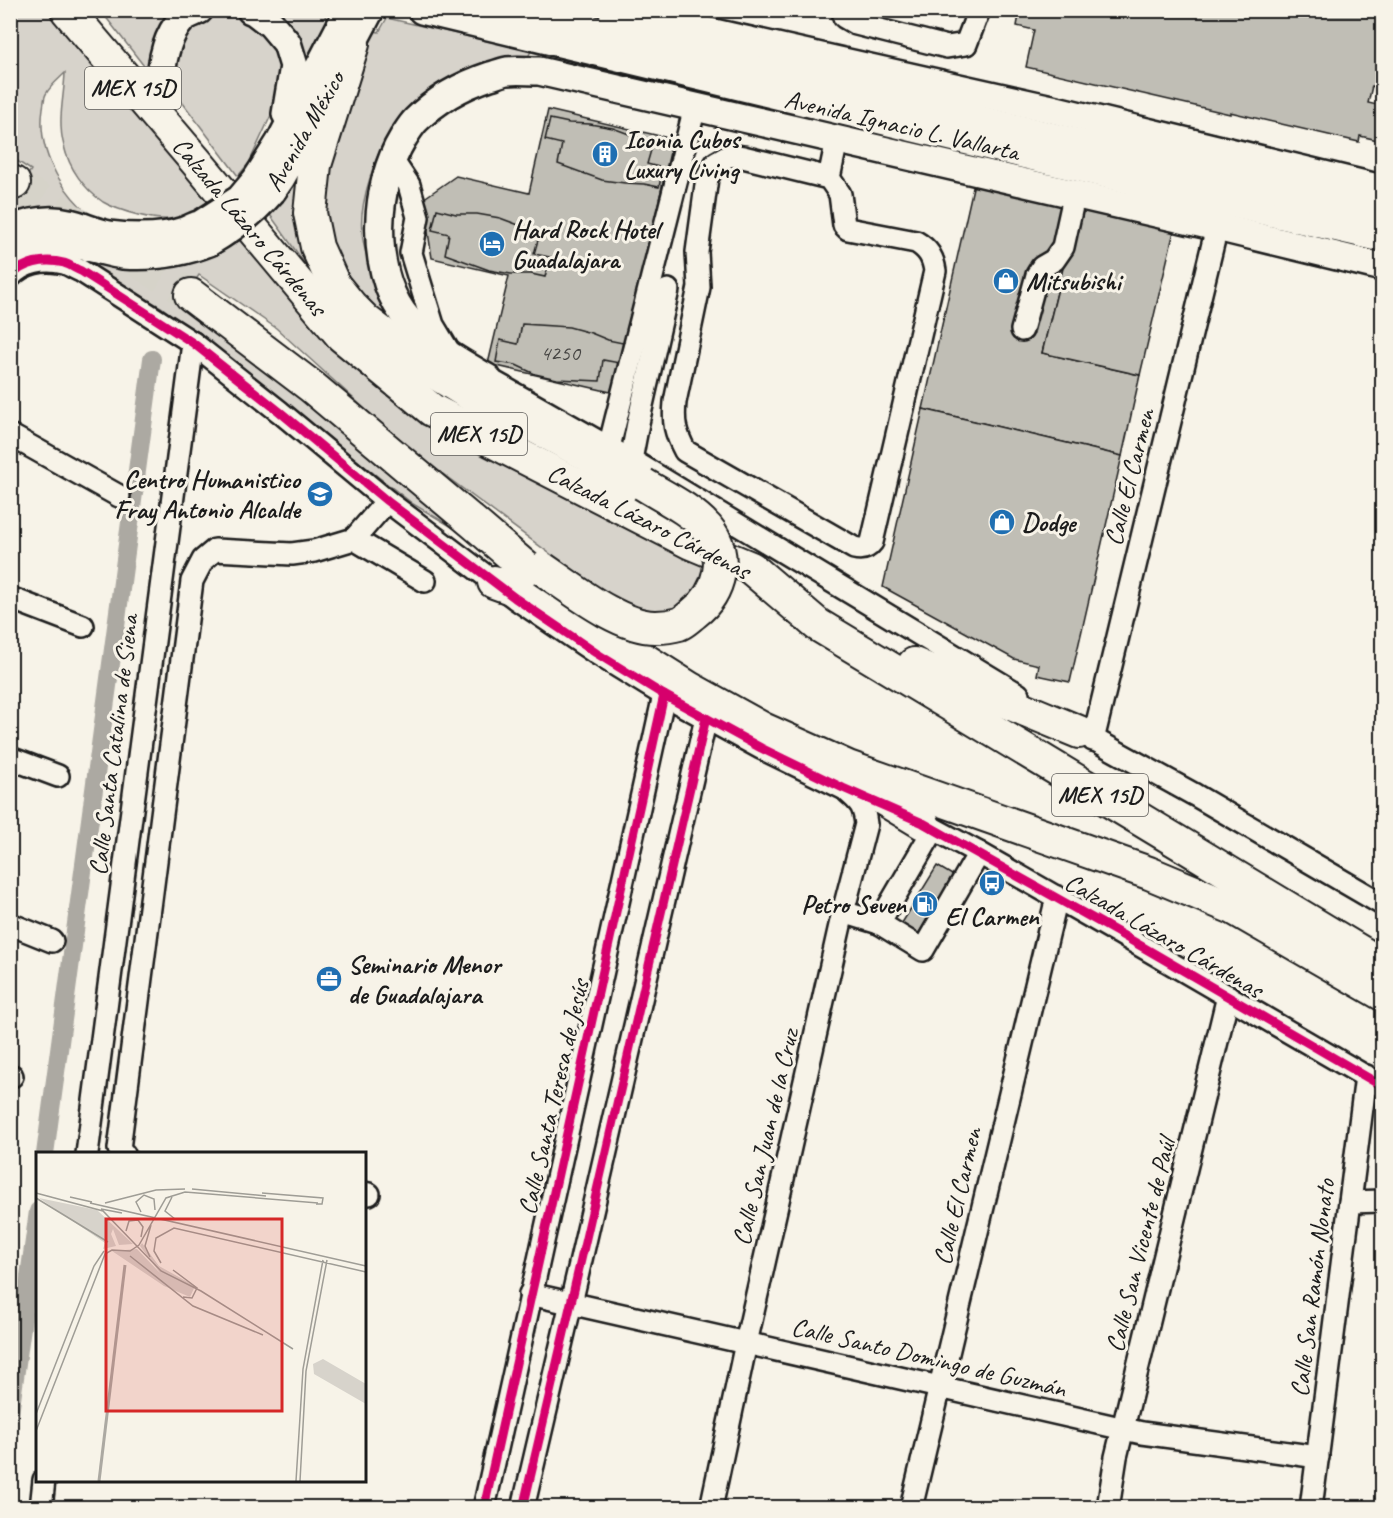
<svg xmlns="http://www.w3.org/2000/svg" width="1393" height="1518" viewBox="0 0 1393 1518" font-family="Caveat,sans-serif">
<style>
.green{fill:#d7d3cb;stroke:#7a7874;stroke-width:1.5}
.lines{fill:none;stroke-linecap:round;stroke-linejoin:round}
.canal{stroke:#aca9a2;stroke-width:18}
.building{fill:#c0beb5;stroke:#1c1c1c;stroke-width:1.5}
.highway-tunnel{stroke:#d6d3c9;stroke-width:32;stroke-dasharray:32 16;stroke-linecap:butt}
.minor-casing{stroke:#1c1c1c;stroke-width:26}
.major-casing{stroke:#1c1c1c;stroke-width:32}
.highway-casing{stroke:#1c1c1c;stroke-width:36}
.minor{stroke:#f7f3e8;stroke-width:21}
.major{stroke:#f7f3e8;stroke-width:27}
.highway{stroke:#f7f3e8;stroke-width:32}
.major-bridge-casing{stroke:#1c1c1c;stroke-width:32;stroke-linecap:butt}
.highway-bridge-casing{stroke:#1c1c1c;stroke-width:36;stroke-linecap:butt}
.major-bridge{stroke:#f7f3e8;stroke-width:27}
.highway-bridge{stroke:#f7f3e8;stroke-width:32}
.cycleway-casing{stroke:#f7f3e8;stroke-width:13}
.cycleway{stroke:#d6006c;stroke-width:9}
.labels{text-anchor:middle;stroke-width:6;stroke-linejoin:round;paint-order:stroke}
.number-label{font-size:22px;fill:#454442}
.shield{fill:#f7f3e8;stroke:#5e5c59;stroke-width:1.5}
.shield-label{font-size:24px;font-weight:bold;fill:#1c1c1c}
.street-label{font-size:26px;fill:#1c1c1c;stroke:#f7f3e8}
.poi-label{font-size:26px;font-weight:bold;fill:#1c1c1c;stroke:#f7f3e8;text-anchor:start}
.inset-river{fill:none;stroke:#aca9a2;stroke-width:3}
.inset-road{fill:none;stroke:#9f9d96;stroke-width:1.5}
.view{fill:#d62828;fill-opacity:0.15;stroke:#d62828;stroke-width:3}
.inset-edge{fill:none;stroke:#1c1c1c;stroke-width:3}
</style>
<rect width="100%" height="100%" fill="#f7f3e8"/>
<filter id="ink" filterUnits="userSpaceOnUse"><feTurbulence type="fractalNoise" baseFrequency=".0167" numOctaves="2"/><feDisplacementMap in="SourceGraphic" scale="12" xChannelSelector="R" yChannelSelector="G"/><feConvolveMatrix kernelMatrix="1 2 1 2 8 2 1 2 1" color-interpolation-filters="sRGB"/></filter>
<g filter="url(#ink)">
<g class="green">
<path d="M 51,10 L 212,200 C 202,208 192,215 179,218 C 167,221 150,218 138,215 C 127,212 113,208 103,202 C 84,189 69,168 64,146 C 57,121 64,98 65,73 C 59,79 50,86 46,94 C 44,97 44,103 43,108 C 37,147 56,182 83,209 L 81,213 C 54,206 37,207 11,215 L 10,198 L 13,199 L 31,170 L 11,157 L 11,11 Z"/>
<path d="M 101,11 L 177,11 L 151,75 Z"/>
<path d="M 212,11 L 227,11 L 240,13 L 272,38 L 280,63 L 280,74 L 272,113 L 249,163 L 238,176 L 170,86 L 173,40 Z"/>
<path d="M 268,11 L 328,11 L 325,17 L 328,19 L 301,68 Z"/>
<path d="M 387,18 L 531,51 L 528,57 C 517,58 506,58 496,61 C 432,77 388,113 370,178 C 365,194 360,215 362,232 C 363,249 375,286 383,302 C 389,313 399,324 406,335 L 346,286 L 320,215 L 323,166 L 368,29 L 379,32 Z"/>
<path d="M 305,152 L 300,181 L 299,206 L 303,236 L 321,276 L 347,307 L 423,370 L 476,403 L 640,486 L 689,517 L 704,531 L 711,549 L 711,563 L 708,579 L 701,594 L 686,607 L 668,613 L 648,616 L 627,611 L 408,448 L 276,328 L 199,275 L 180,303 L 260,358 L 459,531 L 413,504 L 161,307 L 52,249 L 62,247 L 95,261 L 126,268 L 160,268 L 198,260 L 242,239 L 336,348 L 426,422 L 691,560 L 701,536 L 431,394 L 351,328 L 268,212 L 285,193 Z"/>
</g>
<g class="lines">
<g class="canal">
<path d="M 45,1154 L 152,359"/>
<path d="M 10,1414 L 38,1211"/>
</g>
</g>
<g class="building">
<path d="M 1020,10 L 1382,11 L 1382,89 L 1372,86 L 1368,103 L 1382,106 L 1382,141 L 1360,136 L 1359,142 L 1230,112 L 1230,114 L 1026,67 L 1034,30 L 1017,26 Z"/>
<path d="M 548,110 L 673,139 L 615,393 L 488,364 L 509,276 L 432,258 L 423,199 L 456,176 L 529,193 Z"/>
<path d="M 550,119 L 569,123 L 590,124 L 613,128 L 653,143 L 647,164 L 663,168 L 659,187 L 644,184 L 625,183 L 602,180 L 558,164 L 562,144 L 545,140 Z"/>
<path d="M 974,183 L 1078,208 L 1042,353 L 1140,375 L 1122,456 L 923,409 Z"/>
<path d="M 1078,208 L 1174,231 L 1140,375 L 1042,353 Z"/>
<path d="M 437,209 L 456,214 L 477,214 L 500,218 L 540,233 L 534,254 L 550,257 L 545,277 L 531,274 L 511,274 L 489,270 L 445,254 L 449,234 L 432,230 Z"/>
<path d="M 522,324 L 569,327 L 591,333 L 608,340 L 623,343 L 619,363 L 603,360 L 600,381 L 557,379 L 535,374 L 516,365 L 496,362 L 500,340 L 518,344 Z"/>
<path d="M 923,409 L 1122,456 L 1070,682 L 1037,675 L 1039,665 L 1014,659 L 883,587 Z"/>
<path d="M 937,866 L 954,876 L 914,941 L 897,931 Z"/>
</g>
<g class="lines">
<path class="highway-tunnel" d="M 14,183 L 191,295"/>
<defs>
<g id="minor">
<path d="M 846,10 L 844,17 L 856,24 L 947,47 L 966,44 L 979,10"/>
<path d="M 393,161 L 409,185 L 418,217 L 411,253 L 433,325 L 448,350"/>
<path d="M 829,178 L 743,157 L 730,155 L 716,163 L 707,178 L 697,252 L 699,287 L 675,402 C 673,423 675,432 685,451 L 854,548 C 862,550 867,549 872,542 L 935,271 C 933,257 928,249 916,242 L 848,229 L 844,225 L 840,194 L 829,178 L 837,140"/>
<path d="M 10,277 C 23,262 45,258 64,263 C 70,265 76,269 81,271 L 193,343 L 280,412 L 387,501 L 515,598 L 596,653 L 664,695 L 761,748 L 843,788 L 874,801"/>
<path d="M 1022,330 L 1037,275 L 1042,267 L 1054,260 L 1063,247 L 1072,206 L 1078,196"/>
<path d="M 487,378 L 631,460 L 1018,694"/>
<path d="M 10,435 L 119,496"/>
<path d="M 609,447 L 695,107"/>
<path d="M 631,460 L 638,423 L 668,290"/>
<path d="M 387,501 L 354,539 L 425,581"/>
<path d="M 10,598 L 83,626"/>
<path d="M 1068,725 L 1195,795 L 1382,904"/>
<path d="M 1093,740 L 1217,227"/>
<path d="M 10,758 L 58,776"/>
<path d="M 911,817 L 923,823 L 979,853 L 1117,932 L 1382,1086"/>
<path d="M 934,829 L 879,923 L 923,950 L 979,853"/>
<path d="M 843,912 L 879,923"/>
<path d="M 10,924 L 52,941"/>
<path d="M 10,1075 L 12,1076"/>
<path d="M 87,1154 L 193,343"/>
<path d="M 124,1154 L 119,1149 L 192,581 L 203,560 L 215,550 L 292,554 L 314,551 L 354,539"/>
<path d="M 364,1193 L 369,1194"/>
<path d="M 1350,1202 L 1382,1201"/>
<path d="M 530,1294 L 1142,1433 L 1318,1457"/>
<path d="M 41,1508 L 44,1480"/>
<path d="M 484,1508 L 664,695"/>
<path d="M 523,1508 L 571,1303 L 706,718"/>
<path d="M 711,1508 L 746,1343 L 843,912 L 866,824 C 864,807 861,803 848,792"/>
<path d="M 911,1508 L 1057,897"/>
<path d="M 1108,1508 L 1116,1457 L 1228,996"/>
<path d="M 1311,1508 L 1366,1076"/>
</g>
<g id="major">
<path d="M 251,10 L 254,11 L 271,24 L 287,43 L 294,66 L 286,114"/>
<path d="M 422,10 L 1168,189 L 1382,238"/>
<path d="M 508,10 L 1382,213"/>
<path d="M 612,10 L 1052,109 L 1382,189"/>
<path d="M 161,97 C 160,70 163,40 182,19 C 186,15 193,13 199,10"/>
<path d="M 256,180 L 280,142 L 349,10"/>
<path d="M 272,191 L 281,178 L 289,164 L 370,10"/>
<path d="M 10,230 C 29,222 49,218 69,223 C 83,226 96,233 110,235 C 134,238 160,239 184,231 C 189,229 195,226 201,224"/>
<path d="M 10,253 C 34,236 68,242 96,249 C 104,251 114,254 123,255 C 153,257 182,253 209,242"/>
<path d="M 487,378 C 456,360 423,342 402,312 C 370,266 374,185 403,138 C 407,132 411,125 416,120 C 436,100 463,85 490,76 C 495,75 501,72 507,71 C 517,70 528,71 539,71 L 1217,227 L 1382,267"/>
</g>
<g id="highway">
<path d="M 67,10 L 200,166 L 342,336 L 432,410 L 691,543 L 751,568 L 818,625 L 1382,965"/>
<path d="M 353,44 L 315,165 L 310,213 L 317,247 L 334,285 L 351,306 L 366,321 L 429,369 L 473,396 L 530,424 L 643,484"/>
<path d="M 10,181 L 14,183"/>
<path d="M 191,295 L 312,387 L 475,524 L 602,633 L 689,688 L 763,729 L 848,767 L 1149,873 L 1233,908 L 1382,994"/>
<path d="M 494,582 L 533,596 L 559,602"/>
<path d="M 914,664 L 1079,732"/>
<path d="M 862,786 L 923,823"/>
</g>
</defs>
<use href="#minor" class="minor-casing"/>
<use href="#major" class="major-casing"/>
<use href="#highway" class="highway-casing"/>
<use href="#minor" class="minor"/>
<use href="#major" class="major"/>
<use href="#highway" class="highway"/>
<defs>
<g id="major-bridge">
<path d="M 201,224 L 240,199 L 256,180"/>
<path d="M 209,242 C 233,228 254,212 272,191"/>
</g>
<path id="highway-bridge" d="M 543,569 C 571,588 621,628 656,627 C 663,627 672,626 679,624 C 684,622 689,617 694,613 C 720,593 730,555 707,528 C 690,509 664,497 643,484"/>
</defs>
<use href="#major-bridge" class="major-bridge-casing"/>
<use href="#highway-bridge" class="highway-bridge-casing"/>
<use href="#major-bridge" class="major-bridge"/>
<use href="#highway-bridge" class="highway-bridge"/>
<defs>
<g id="cycleway">
<path d="M 10,277 C 23,262 45,258 64,263 C 70,265 76,269 81,271 L 193,343 L 280,412 L 387,501 L 515,598 L 596,653 L 664,695 L 761,748 L 843,788 L 923,823 L 1117,932 L 1382,1086"/>
<path d="M 484,1508 L 664,695"/>
<path d="M 523,1508 L 571,1303 L 706,718"/>
</g>
</defs>
<use href="#cycleway" class="cycleway-casing"/>
<use href="#cycleway" class="cycleway"/>
</g>
</g>
<defs>
<symbol id="building-disc" viewBox="-11 -11 22 22"><circle r="9.5" fill="#1f6fb2" stroke="#f7f3e8"/><path d="M-4-6H4V6H1V3H-1V6H-4ZM-2.5-4.3h1.7v1.8h-1.7ZM.8-4.3h1.7v1.8H.8ZM-2.5-1h1.7V.8h-1.7ZM.8-1h1.7V.8H.8Z" fill="#fff"/></symbol>
<symbol id="hotel-disc" viewBox="-11 -11 22 22"><circle r="9.5" fill="#1f6fb2" stroke="#f7f3e8"/><path d="M-6-4.5h1.5V1H6V5H4.5V3h-9V5H-6ZM-4 0a1.8 1.8 0 1 1 3.6 0ZM.5 0V-2.5h3Q6-2.5 6 0Z" fill="#fff"/></symbol>
<symbol id="shop-disc" viewBox="-11 -11 22 22"><circle r="9.5" fill="#1f6fb2" stroke="#f7f3e8"/><path d="M-5-2.5h2.3a2.7 3.5 0 0 1 5.4 0H5L5.5 6h-11ZM-1.5-2.5h3a1.5 2.3 0 0 0-3 0Z" fill="#fff"/></symbol>
<symbol id="university-disc" viewBox="-11 -11 22 22"><circle r="9.5" fill="#1f6fb2" stroke="#f7f3e8"/><path d="M0-5L7-2L0 1L-7-2ZM-4 1L0 2.5L4 1V4Q0 6-4 4Z" fill="#fff"/></symbol>
<symbol id="bus-disc" viewBox="-11 -11 22 22"><circle r="9.5" fill="#1f6fb2" stroke="#f7f3e8"/><path d="M-5-6H5V4H4V6H2V4H-2V6H-4V4H-5ZM-3.5-4V0h7V-4ZM-3.5 1.2v1.5H-2V1.2ZM2 1.2v1.5H3.5V1.2Z" fill="#fff"/></symbol>
<symbol id="fuel-disc" viewBox="-11 -11 22 22"><circle r="9.5" fill="#1f6fb2" stroke="#f7f3e8"/><path d="M-5.5-6h7V0h2V4h1.3V-2.5L3-4.5l.8-.8L6-3V5H2.5V1h-1V6h-7ZM-4.2-4.7v3.2H.2V-4.7Z" fill="#fff"/></symbol>
<symbol id="office-disc" viewBox="-11 -11 22 22"><circle r="9.5" fill="#1f6fb2" stroke="#f7f3e8"/><path d="M-6-3h4V-5.5h4V-3h4V5H-6ZM-1-4.5V-3h2v-1.5ZM-6 0V1H6V0Z" fill="#fff"/></symbol>
</defs>
<g fill-rule="evenodd">
<use href="#building-disc" x="590" y="139" width="30" height="30"/>
<use href="#hotel-disc" x="477" y="229" width="30" height="30"/>
<use href="#shop-disc" x="991" y="266" width="30" height="30"/>
<use href="#university-disc" x="305" y="479" width="30" height="30"/>
<use href="#shop-disc" x="987" y="507" width="30" height="30"/>
<use href="#bus-disc" x="977" y="868" width="30" height="30"/>
<use href="#fuel-disc" x="910" y="889" width="30" height="30"/>
<use href="#office-disc" x="314" y="964" width="30" height="30"/>
</g>
<g class="labels">
<g class="number-label">
<text x="560" y="360">4250</text>
</g>
<g class="shield">
<rect x="85" y="67" width="96" height="42" rx="4.5"/>
<rect x="431" y="413" width="96" height="42" rx="4.5"/>
<rect x="1052" y="774" width="96" height="42" rx="4.5"/>
</g>
<g class="shield-label">
<text x="133" y="96">MEX 15D</text>
<text x="479" y="442">MEX 15D</text>
<text x="1100" y="803">MEX 15D</text>
</g>
<g class="street-label">
<text transform="translate(902 125) rotate(13)" y="9">Avenida Ignacio L. Vallarta</text>
<text transform="translate(304 131) rotate(-60)" y="9">Avenida México</text>
<text transform="translate(250 226) rotate(50)" y="9">Calzada Lázaro Cárdenas</text>
<text transform="translate(1129 477) rotate(-76)" y="9">Calle El Carmen</text>
<text transform="translate(649 521) rotate(27)" y="9">Calzada Lázaro Cárdenas</text>
<text transform="translate(113 745) rotate(-83)" y="9">Calle Santa Catalina de Siena</text>
<text transform="translate(1164 935) rotate(30)" y="9">Calzada Lázaro Cárdenas</text>
<text transform="translate(553 1097) rotate(-77)" y="9">Calle Santa Teresa de Jesús</text>
<text transform="translate(765 1137) rotate(-77)" y="9">Calle San Juan de la Cruz</text>
<text transform="translate(957 1196) rotate(-77)" y="9">Calle El Carmen</text>
<text transform="translate(1140 1245) rotate(-76)" y="9">Calle San Vicente de Paúl</text>
<text transform="translate(1312 1288) rotate(-83)" y="9">Calle San Ramón Nonato</text>
<text transform="translate(929 1357) rotate(13)" y="9">Calle Santo Domingo de Guzmán</text>
</g>
<g class="poi-label">
<text x="624" y="148">Iconia Cubos<tspan x="624" dy="30">Luxury Living</tspan></text>
<text x="512" y="238">Hard Rock Hotel<tspan x="512" dy="30">Guadalajara</tspan></text>
<text x="1026" y="290">Mitsubishi</text>
<text x="300" y="488" text-anchor="end">Centro Humanistico<tspan x="300" dy="30">Fray Antonio Alcalde</tspan></text>
<text x="1022" y="531">Dodge</text>
<text x="906" y="913" text-anchor="end">Petro Seven</text>
<text x="992" y="925" text-anchor="middle">El Carmen</text>
<text x="348" y="973">Seminario Menor<tspan x="348" dy="30">de Guadalajara</tspan></text>
</g>
</g>
<g transform="translate(36 1152)">
<rect width="330" height="330" fill="#f7f3e8"/>
<path d="M 3,46 L 61,58 L 97,92 L 83,93 L 77,77 L 75,82 L 80,94 L 67,97 L 69,91 ZM 106,91 L 123,114 L 159,134 L 154,145 L 128,134 L 76,99 L 101,97 L 124,121 L 104,94 ZM 287,207 L 330,232 L 330,252 L 278,222 L 277,212 Z" fill="#d7d3cb"/>
<path class="inset-river" d="M 63,329 L 89,113"/>
<path class="inset-road" d="M 156,37 L 230,44M 0,41 L 67,59 L 125,119 L 165,139 L 257,197M 226,41 L 287,46 L 286,52 L 280,52M 34,45 L 56,50M 136,45 L 129,59 L 139,67M 0,46 L 72,90M 54,51 L 330,114M 69,51 L 120,38 L 149,37M 65,57 L 86,61M 105,60 L 100,50 L 108,43 L 118,47 L 119,58M 90,79 L 93,69 L 102,68 L 107,75 L 105,85M 94,104 L 157,154 L 227,183M 114,105 L 109,94 L 115,73M 125,111 L 118,99 L 120,86 L 138,76 L 330,120M 137,118 L 161,136 L 156,146 L 147,145M 0,262 L 58,114 L 68,99M 0,279 L 69,102 L 76,98 L 94,99 L 103,93 L 130,46 L 149,40 L 282,51M 260,329 L 267,217 L 287,108M 264,329 L 270,219 L 291,108"/>
<path class="view" d="M 70,67 L 246,67 L 246,259 L 70,259 Z"/>
<rect width="330" height="330" class="inset-edge"/>
</g>
<rect width="1393" height="1518" fill="none" stroke="#f7f3e8" stroke-width="36"/>
<rect x="18" y="18" width="1357" height="1482" fill="none" stroke="#1c1c1c" stroke-width="2" filter="url(#ink)"/>
</svg>
